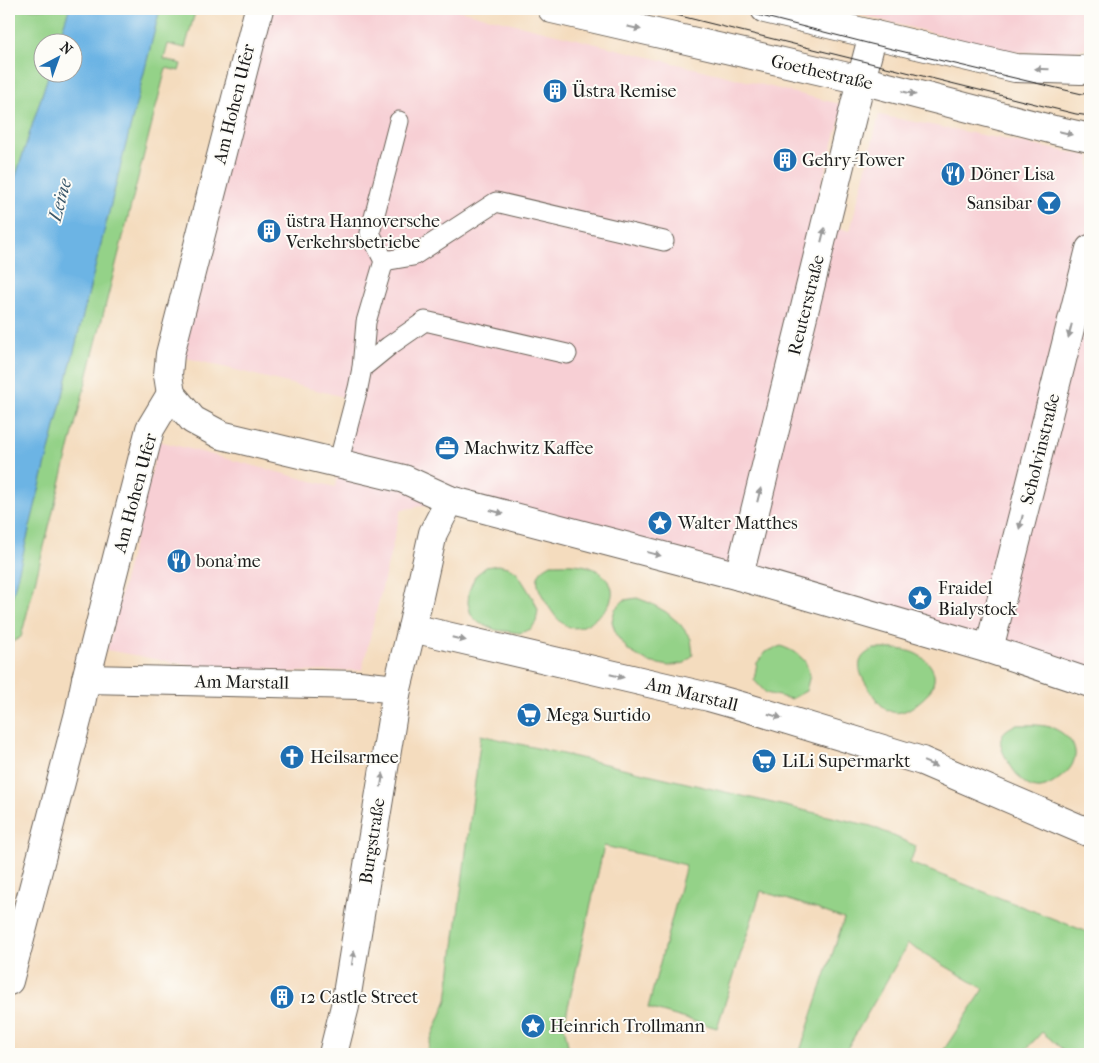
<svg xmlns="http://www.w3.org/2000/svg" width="1099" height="1063" viewBox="0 0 1099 1063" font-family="'IM FELL French Canon',serif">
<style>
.built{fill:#f7cfd4}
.green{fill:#94d288;stroke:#587752;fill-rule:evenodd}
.water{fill:#6cb4e4;stroke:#446880}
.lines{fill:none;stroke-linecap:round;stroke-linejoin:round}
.service-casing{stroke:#685f55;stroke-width:21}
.pedestrian-casing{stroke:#685f55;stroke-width:30}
.minor-casing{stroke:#685f55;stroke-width:30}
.tertiary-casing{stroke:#685f55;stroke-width:30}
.service{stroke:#fff;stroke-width:19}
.pedestrian{stroke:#fff;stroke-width:28}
.minor{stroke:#fff;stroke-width:28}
.tertiary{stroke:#fff;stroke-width:28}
.tram{stroke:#1c1c1c;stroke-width:1}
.oneway{fill:#999}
.labels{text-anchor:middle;stroke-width:4;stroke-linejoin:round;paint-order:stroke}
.street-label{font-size:18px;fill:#1c1c1c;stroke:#fdfcf7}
.poi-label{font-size:18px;fill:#1c1c1c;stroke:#fdfcf7;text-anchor:start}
.water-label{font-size:19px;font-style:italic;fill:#3c596c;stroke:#fdfcf7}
</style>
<rect width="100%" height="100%" fill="#fdfcf7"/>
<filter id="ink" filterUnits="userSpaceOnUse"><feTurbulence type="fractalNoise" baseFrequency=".02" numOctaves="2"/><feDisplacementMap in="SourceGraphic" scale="10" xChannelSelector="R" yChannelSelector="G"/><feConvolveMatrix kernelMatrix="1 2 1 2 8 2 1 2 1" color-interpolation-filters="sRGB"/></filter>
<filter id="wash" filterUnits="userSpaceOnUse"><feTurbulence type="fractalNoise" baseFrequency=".0096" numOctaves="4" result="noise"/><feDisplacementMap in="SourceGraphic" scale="20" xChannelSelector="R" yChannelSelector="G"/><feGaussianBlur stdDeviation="1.12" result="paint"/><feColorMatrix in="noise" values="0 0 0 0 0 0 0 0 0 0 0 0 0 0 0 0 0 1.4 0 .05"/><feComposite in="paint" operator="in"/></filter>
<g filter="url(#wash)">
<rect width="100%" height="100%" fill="#f4dcbe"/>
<g class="built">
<path d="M 265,9 L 454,9 L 844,105 L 811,221 L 850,231 L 879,115 L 1090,156 L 1090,683 L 450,500 L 401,510 L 362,670 L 236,674 L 107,650 L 159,441 L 335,487 L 356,400 L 175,355 Z"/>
<path d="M 836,9 L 1090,9 L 1090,47 L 1068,52 L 1009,52 Z"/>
</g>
<g class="green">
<path d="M 9,9 L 196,9 L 185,48 L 168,44 L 164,59 L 181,64 L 179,71 L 166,68 L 21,637 L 9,644 ZM 42,42 L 72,42 L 72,72 L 42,72 Z"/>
<path d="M 551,564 C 563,564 575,563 586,566 C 600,569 617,584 611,599 C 609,607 603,612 597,617 C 573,638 560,626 546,602 C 542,595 536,586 538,577 C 540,570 546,567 551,564 Z"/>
<path d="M 498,565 L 508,567 L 516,571 L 534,600 L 538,610 L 536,622 L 531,629 L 520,633 L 496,630 L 479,623 L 471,615 L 468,603 L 469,591 L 475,576 L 486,567 Z"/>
<path d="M 637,598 L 650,603 L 666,612 L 680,624 L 691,639 L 693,655 L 685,663 L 669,666 L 648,662 L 629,651 L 616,635 L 612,621 L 615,609 L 624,600 Z"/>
<path d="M 781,646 L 795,652 L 805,661 L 810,675 L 806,691 L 791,699 L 766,693 L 754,680 L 757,663 L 765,652 Z"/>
<path d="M 874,649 C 885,649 897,648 908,651 C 922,654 939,668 933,684 C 931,692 925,697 919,702 C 894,723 882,710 868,687 C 863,680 858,670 860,662 C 862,655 868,652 874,649 Z"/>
<path d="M 1015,725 C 1026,725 1038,724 1050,727 C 1063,731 1080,745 1074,760 C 1072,768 1066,773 1060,778 C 1036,798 1023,786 1009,763 C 1005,756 999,747 1001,738 C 1003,731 1009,728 1015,725 Z"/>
<path d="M 481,735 L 871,826 L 916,846 L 910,863 L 1090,933 L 1090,1054 L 1068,1054 L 1042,1032 L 1022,1054 L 941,1054 L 984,989 L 908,944 L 844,1054 L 799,1054 L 844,919 L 814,908 L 761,891 L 717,1028 L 648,1008 L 686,865 L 657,858 L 604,846 L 564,1025 L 569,1051 L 569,1054 L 426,1054 L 432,1036 L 447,1000 Z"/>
</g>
<path class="water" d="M 69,9 L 160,9 L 9,610 L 9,197 L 49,73 L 72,72 L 72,42 L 58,42 Z"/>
</g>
<g filter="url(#ink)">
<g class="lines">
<defs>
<g id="service">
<path d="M 384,261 L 413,256 L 496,202 L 664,241"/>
<path d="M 362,368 L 389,346 L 425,321 L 567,354"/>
<path d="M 338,464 L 358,388 L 362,368 L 366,322 L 384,261 L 370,233 L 399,121"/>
</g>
<g id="pedestrian">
<path d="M 86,679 L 359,685 L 397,689"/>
<path d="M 9,981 L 79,713 L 86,679 L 150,429 L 171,394"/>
</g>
<g id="minor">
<path d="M 259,9 L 170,354 L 168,375 L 171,394 L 193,420 L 221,435 L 404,479 L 450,500 L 739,576 L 989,649 L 1090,683"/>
<path d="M 739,576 L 861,80"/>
<path d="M 412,628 L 709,697 L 748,708 L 922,761 L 1090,833"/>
<path d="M 989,649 L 1090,249"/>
<path d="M 333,1054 L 345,1006 L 397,689 L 412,628 L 433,533 L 450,500"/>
</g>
<g id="tertiary">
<path d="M 552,9 L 861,80 L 1054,130 L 1090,138"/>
<path d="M 765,9 L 1015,68 L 1081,70 L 1090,68"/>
<path d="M 861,80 L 873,34"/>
</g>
</defs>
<use href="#service" class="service-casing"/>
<use href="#pedestrian" class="pedestrian-casing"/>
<use href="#minor" class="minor-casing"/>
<use href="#tertiary" class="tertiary-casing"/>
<use href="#service" class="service"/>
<use href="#pedestrian" class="pedestrian"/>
<use href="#minor" class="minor"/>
<use href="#tertiary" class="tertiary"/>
<g class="tram">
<path d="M 652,9 L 1076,114 L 1090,116"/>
<path d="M 734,9 L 871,44 L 1082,94 L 1090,93"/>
</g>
</g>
<defs><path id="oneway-solid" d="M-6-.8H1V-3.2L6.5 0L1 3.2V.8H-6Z" transform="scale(1.25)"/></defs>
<g class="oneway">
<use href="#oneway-solid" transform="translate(634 28) rotate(13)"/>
<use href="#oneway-solid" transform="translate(1042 69) rotate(-179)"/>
<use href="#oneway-solid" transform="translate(909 93) rotate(14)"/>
<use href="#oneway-solid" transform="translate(1066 133) rotate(13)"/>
<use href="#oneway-solid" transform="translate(823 235) rotate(-76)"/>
<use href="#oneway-solid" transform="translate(1070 331) rotate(104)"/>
<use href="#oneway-solid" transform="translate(759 495) rotate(-76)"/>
<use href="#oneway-solid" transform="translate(497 512) rotate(15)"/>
<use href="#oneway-solid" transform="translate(1021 522) rotate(104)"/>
<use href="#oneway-solid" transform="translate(654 554) rotate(15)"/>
<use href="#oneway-solid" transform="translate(459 639) rotate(13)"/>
<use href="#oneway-solid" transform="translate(617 676) rotate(13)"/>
<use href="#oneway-solid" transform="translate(775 716) rotate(17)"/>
<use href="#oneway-solid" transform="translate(930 764) rotate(23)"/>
<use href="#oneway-solid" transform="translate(382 780) rotate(-81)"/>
<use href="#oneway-solid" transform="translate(353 958) rotate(-81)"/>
</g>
</g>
<defs>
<symbol id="building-disc" viewBox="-11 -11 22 22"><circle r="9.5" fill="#1f6fb2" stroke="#fdfcf7"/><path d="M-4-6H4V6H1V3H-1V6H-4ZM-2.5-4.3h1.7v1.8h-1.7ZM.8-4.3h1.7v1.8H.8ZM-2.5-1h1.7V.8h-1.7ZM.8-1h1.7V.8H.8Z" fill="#fff"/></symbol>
<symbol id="restaurant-disc" viewBox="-11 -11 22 22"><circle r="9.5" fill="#1f6fb2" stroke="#fdfcf7"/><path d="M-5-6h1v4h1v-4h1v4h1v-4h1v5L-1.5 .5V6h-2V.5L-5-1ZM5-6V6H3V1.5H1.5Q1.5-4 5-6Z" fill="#fff"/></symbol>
<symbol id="bar-disc" viewBox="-11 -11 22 22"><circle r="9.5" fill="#1f6fb2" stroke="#fdfcf7"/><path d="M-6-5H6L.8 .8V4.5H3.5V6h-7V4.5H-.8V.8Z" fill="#fff"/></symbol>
<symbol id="office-disc" viewBox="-11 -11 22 22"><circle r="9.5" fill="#1f6fb2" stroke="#fdfcf7"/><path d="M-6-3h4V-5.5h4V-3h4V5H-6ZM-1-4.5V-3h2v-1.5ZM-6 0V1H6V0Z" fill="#fff"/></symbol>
<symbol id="sight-disc" viewBox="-11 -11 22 22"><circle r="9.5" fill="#1f6fb2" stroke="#fdfcf7"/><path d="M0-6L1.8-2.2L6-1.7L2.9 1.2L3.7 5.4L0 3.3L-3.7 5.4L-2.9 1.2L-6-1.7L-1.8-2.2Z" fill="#fff"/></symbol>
<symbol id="supermarket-disc" viewBox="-11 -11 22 22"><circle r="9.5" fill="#1f6fb2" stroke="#fdfcf7"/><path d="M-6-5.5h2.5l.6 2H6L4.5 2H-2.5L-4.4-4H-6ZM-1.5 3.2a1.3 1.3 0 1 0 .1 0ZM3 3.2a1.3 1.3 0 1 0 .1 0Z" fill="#fff"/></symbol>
<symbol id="church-disc" viewBox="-11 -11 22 22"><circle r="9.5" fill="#1f6fb2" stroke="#fdfcf7"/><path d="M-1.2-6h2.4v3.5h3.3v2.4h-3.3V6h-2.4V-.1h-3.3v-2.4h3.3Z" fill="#fff"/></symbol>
</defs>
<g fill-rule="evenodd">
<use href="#building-disc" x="541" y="77" width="28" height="28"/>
<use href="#building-disc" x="771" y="146" width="28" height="28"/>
<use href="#restaurant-disc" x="939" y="160" width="28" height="28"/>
<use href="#bar-disc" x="1035" y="189" width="28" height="28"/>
<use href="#building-disc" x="255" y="217" width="28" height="28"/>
<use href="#office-disc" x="433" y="434" width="28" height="28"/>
<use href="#sight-disc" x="646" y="509" width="28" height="28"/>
<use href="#restaurant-disc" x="165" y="547" width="28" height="28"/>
<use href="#sight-disc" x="906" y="584" width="28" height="28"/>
<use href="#supermarket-disc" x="515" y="701" width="28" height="28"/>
<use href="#church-disc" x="278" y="743" width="28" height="28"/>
<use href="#supermarket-disc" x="750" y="747" width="28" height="28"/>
<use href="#building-disc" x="268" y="983" width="28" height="28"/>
<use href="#sight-disc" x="519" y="1012" width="28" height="28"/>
</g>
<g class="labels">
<g class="street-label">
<text transform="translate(822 72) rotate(13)" y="6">Goethestraße</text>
<text transform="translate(234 104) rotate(-76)" y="6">Am Hohen Ufer</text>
<text transform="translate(806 305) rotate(-76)" y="6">Reuterstraße</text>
<text transform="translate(1040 449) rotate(-76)" y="6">Scholvinstraße</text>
<text transform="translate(135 493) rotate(-75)" y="6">Am Hohen Ufer</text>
<text transform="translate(242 682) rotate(1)" y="6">Am Marstall</text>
<text transform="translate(692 694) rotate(14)" y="6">Am Marstall</text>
<text transform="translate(372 841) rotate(-81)" y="6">Burgstraße</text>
</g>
<g class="poi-label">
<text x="572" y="97">Üstra Remise</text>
<text x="802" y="166">Gehry-Tower</text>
<text x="970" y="180">Döner Lisa</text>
<text x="1032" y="209" text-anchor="end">Sansibar</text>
<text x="286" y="227">üstra Hannoversche<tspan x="286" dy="21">Verkehrsbetriebe</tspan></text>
<text x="464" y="454">Machwitz Kaffee</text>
<text x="678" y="529">Walter Matthes</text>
<text x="196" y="567">bona'me</text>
<text x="938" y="594">Fraidel<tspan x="938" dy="21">Bialystock</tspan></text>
<text x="546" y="721">Mega Surtido</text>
<text x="310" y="763">Heilsarmee</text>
<text x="782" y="767">LiLi Supermarkt</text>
<text x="300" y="1003">12 Castle Street</text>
<text x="550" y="1032">Heinrich Trollmann</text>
</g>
<g class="water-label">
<text transform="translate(59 200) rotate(-75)" y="7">Leine</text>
</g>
</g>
<rect width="1099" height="1063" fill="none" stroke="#fdfcf7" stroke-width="30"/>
<g transform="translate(58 58) rotate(41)"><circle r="24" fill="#fdfcf7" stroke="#a3a29f"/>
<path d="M0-4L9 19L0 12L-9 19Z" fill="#1f6fb2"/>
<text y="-8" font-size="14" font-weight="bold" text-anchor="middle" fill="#1c1c1c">N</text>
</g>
</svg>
